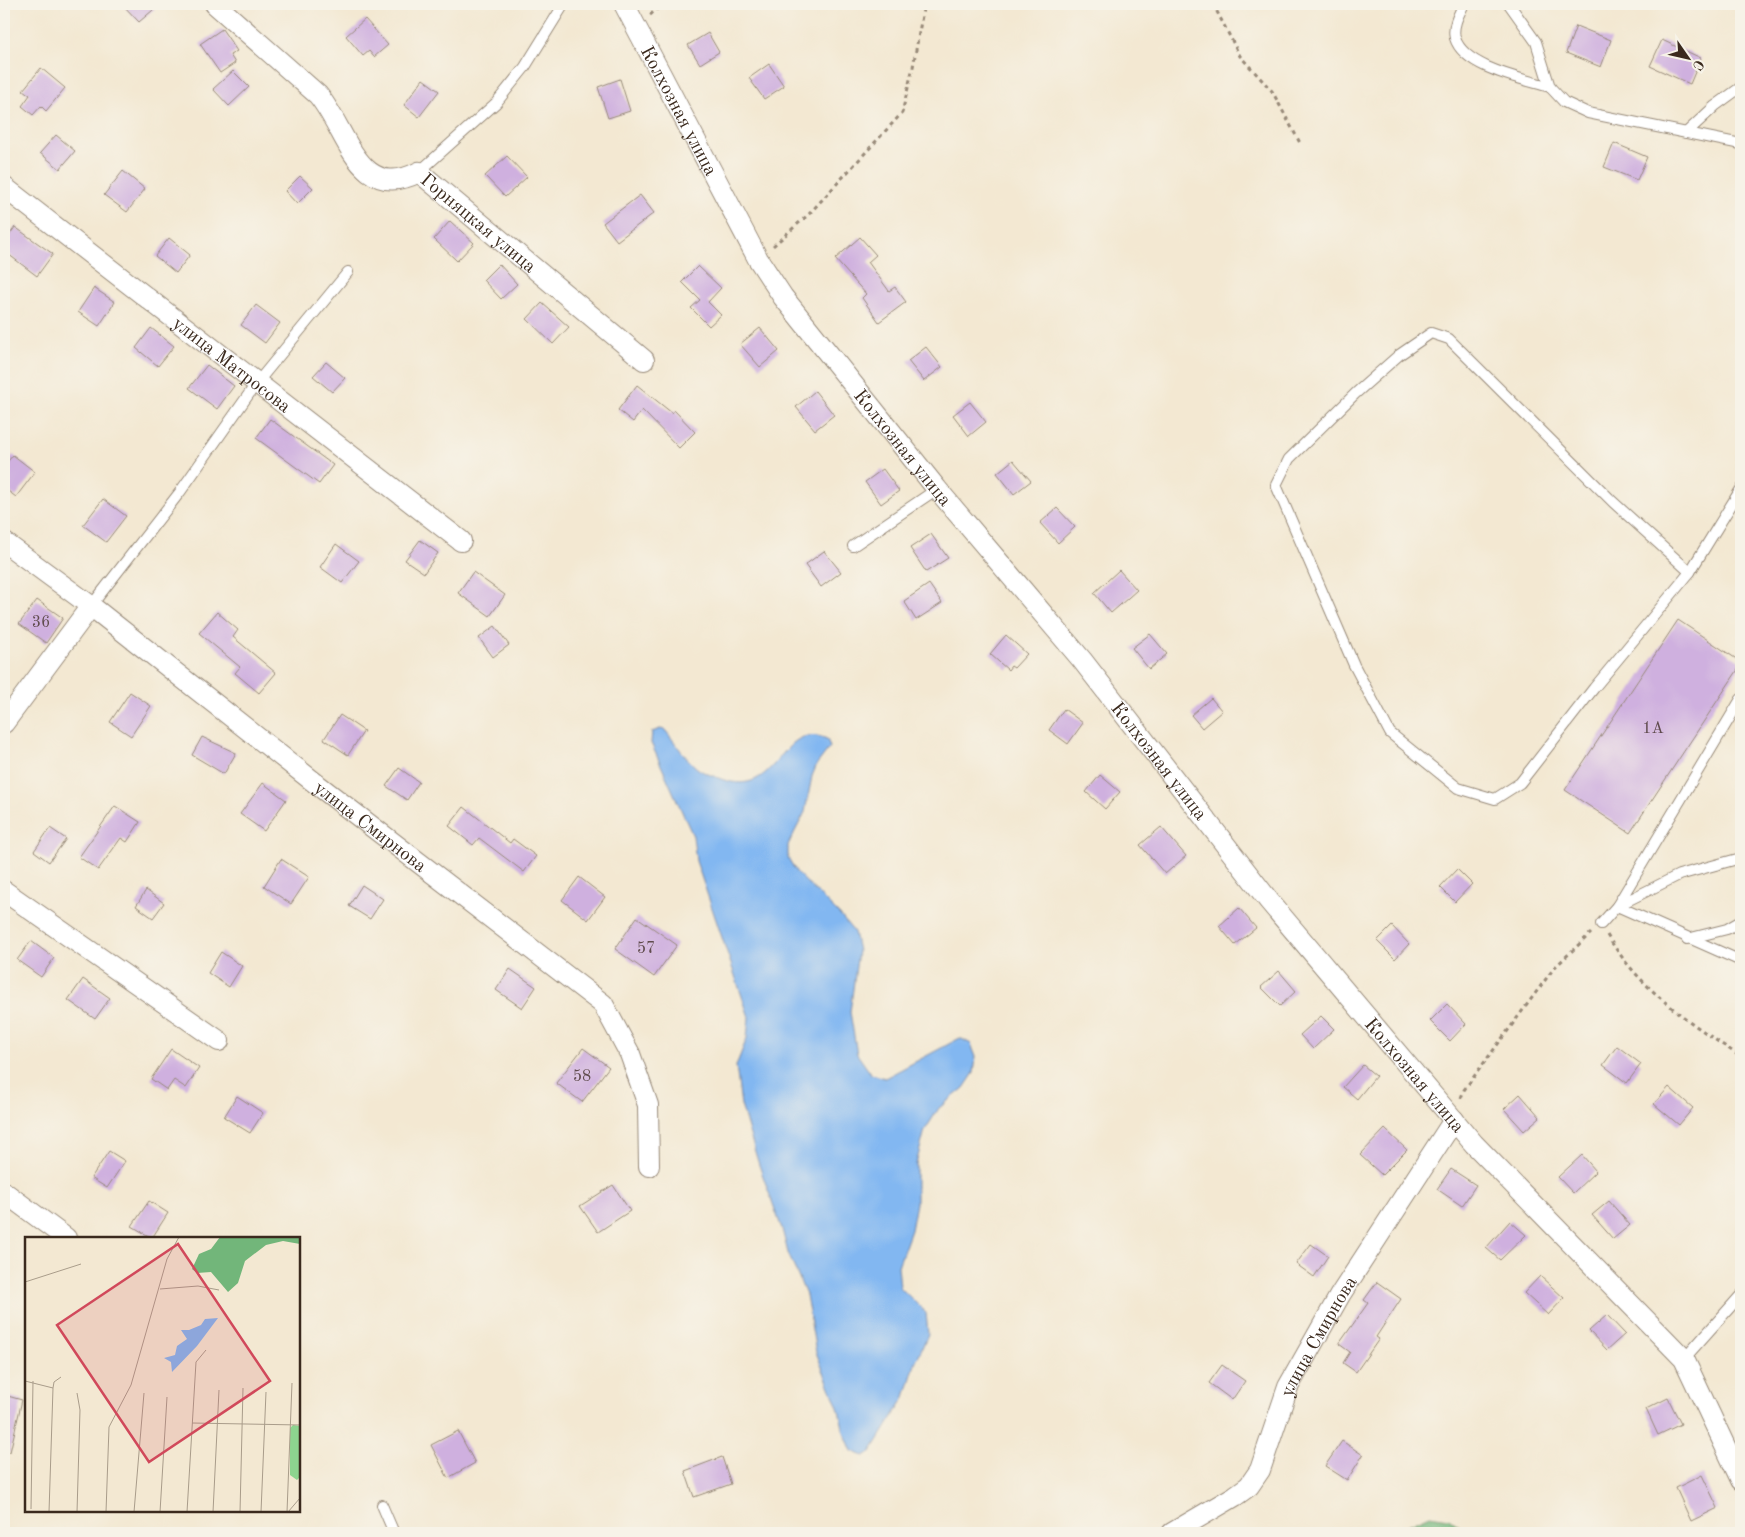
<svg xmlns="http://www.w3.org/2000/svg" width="1745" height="1537" viewBox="0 0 1745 1537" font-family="'Old Standard TT',serif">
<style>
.forest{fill:#72b67a;stroke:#56704c}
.water{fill:#82b7f1;stroke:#5e7088}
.building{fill:#cfb0df}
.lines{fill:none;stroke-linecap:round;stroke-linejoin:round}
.service-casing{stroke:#978978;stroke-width:12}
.minor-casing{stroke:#978978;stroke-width:22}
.path{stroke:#978978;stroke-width:3;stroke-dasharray:4 4;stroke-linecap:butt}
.service{stroke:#fff;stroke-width:10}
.minor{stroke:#fff;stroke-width:20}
.labels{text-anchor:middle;stroke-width:5;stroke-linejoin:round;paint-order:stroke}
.number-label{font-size:16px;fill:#604c4e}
.street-label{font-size:19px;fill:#3b2a1e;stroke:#f7f3e8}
.inset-road{fill:none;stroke:#a99c8a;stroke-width:1}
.view{fill:#d1495b;fill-opacity:0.15;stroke:#d1495b;stroke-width:2.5}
.inset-edge{fill:none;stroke:#3b2a1e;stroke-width:2.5}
</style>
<rect width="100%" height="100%" fill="#f7f3e8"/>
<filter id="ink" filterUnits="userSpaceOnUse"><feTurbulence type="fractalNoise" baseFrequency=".02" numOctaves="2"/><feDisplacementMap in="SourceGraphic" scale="10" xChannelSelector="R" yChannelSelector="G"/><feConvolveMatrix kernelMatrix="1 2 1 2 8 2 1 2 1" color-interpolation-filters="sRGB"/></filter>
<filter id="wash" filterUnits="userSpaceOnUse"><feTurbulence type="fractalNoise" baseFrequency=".0096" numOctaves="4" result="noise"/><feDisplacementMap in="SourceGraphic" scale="20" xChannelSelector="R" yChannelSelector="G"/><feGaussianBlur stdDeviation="1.12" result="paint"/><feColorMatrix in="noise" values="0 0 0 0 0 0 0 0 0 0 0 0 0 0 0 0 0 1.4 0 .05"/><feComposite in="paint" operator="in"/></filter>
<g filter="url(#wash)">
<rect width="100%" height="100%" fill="#f3e8d2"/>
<path class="forest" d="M 1430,1515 L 1449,1518 L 1468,1533 L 1390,1533 Z"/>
<path class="water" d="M 660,729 L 665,730 C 675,742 685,758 697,768 C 703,773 714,776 721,779 C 781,801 778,718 827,739 L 830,747 L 817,764 L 812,776 L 805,812 L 788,845 L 788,858 L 797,873 L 839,914 L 854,932 L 858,951 L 850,1012 L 857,1054 L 871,1074 L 885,1078 L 960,1038 L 971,1044 L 976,1057 L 974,1073 L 964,1088 L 939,1108 L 925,1130 L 916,1164 L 916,1203 L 911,1230 L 898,1266 L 900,1287 L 926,1313 L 928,1334 L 915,1364 L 905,1397 L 871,1452 L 864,1456 L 852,1451 L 844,1432 L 839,1410 L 816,1352 L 806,1295 L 788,1253 L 782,1229 L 759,1165 L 741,1105 L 736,1066 L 747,1038 L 749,1017 L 696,861 L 693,836 L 651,743 L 652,732 Z"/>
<g id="blocks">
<g class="building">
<path d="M 122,4 L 160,4 L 139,22 Z"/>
<path d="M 365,19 L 388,45 L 374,57 L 369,51 L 363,56 L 346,36 Z"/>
<path d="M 1576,26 L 1611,40 L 1601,67 L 1566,53 Z"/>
<path d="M 222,29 L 237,51 L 230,55 L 235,63 L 220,73 L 200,44 Z"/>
<path d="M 708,33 L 719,52 L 700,64 L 688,45 Z"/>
<path d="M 1662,40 L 1701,58 L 1690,84 L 1650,66 Z"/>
<path d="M 769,64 L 784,86 L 764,99 L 749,78 Z"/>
<path d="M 41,68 L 65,88 L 46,111 L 41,106 L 33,115 L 22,106 L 30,95 L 23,90 Z"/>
<path d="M 233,71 L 249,87 L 229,106 L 213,89 Z"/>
<path d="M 423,79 L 439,91 L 419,117 L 404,105 Z"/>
<path d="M 620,79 L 630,111 L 608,118 L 598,87 Z"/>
<path d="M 56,135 L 75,151 L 60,169 L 40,153 Z"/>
<path d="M 1614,143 L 1647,157 L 1637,180 L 1604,167 Z"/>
<path d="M 507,156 L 527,177 L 505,197 L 485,176 Z"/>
<path d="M 123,171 L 145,189 L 127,212 L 104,195 Z"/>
<path d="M 300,176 L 313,188 L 297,204 L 285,191 Z"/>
<path d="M 640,195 L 654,213 L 617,241 L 603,223 Z"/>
<path d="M 450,221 L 474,243 L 457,261 L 434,239 Z"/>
<path d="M 15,227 L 53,254 L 37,276 L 4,251 L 4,243 Z"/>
<path d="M 860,237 L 876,255 L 868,262 L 889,291 L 895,287 L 906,302 L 879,322 L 862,298 L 866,294 L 835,259 Z"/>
<path d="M 169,238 L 190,255 L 176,273 L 155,256 Z"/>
<path d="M 499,264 L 517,284 L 501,299 L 483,280 Z"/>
<path d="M 698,266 L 721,288 L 708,302 L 721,315 L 709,326 L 691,308 L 700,300 L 682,282 Z"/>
<path d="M 94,288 L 115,302 L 99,326 L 78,312 Z"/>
<path d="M 542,303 L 569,327 L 553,344 L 527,319 Z"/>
<path d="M 256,305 L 280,323 L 265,343 L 241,325 Z"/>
<path d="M 151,328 L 174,346 L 158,366 L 136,348 Z"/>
<path d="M 760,328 L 779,351 L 760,367 L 740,344 Z"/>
<path d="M 926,347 L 942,367 L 924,381 L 908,361 Z"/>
<path d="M 326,362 L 345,378 L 332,392 L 313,376 Z"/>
<path d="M 207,365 L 234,386 L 217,409 L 189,388 Z"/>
<path d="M 637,385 L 672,413 L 674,410 L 695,432 L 679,448 L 642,410 L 633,422 L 618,410 Z"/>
<path d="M 815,391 L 834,415 L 815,430 L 796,407 Z"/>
<path d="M 970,402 L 986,422 L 969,436 L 953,415 Z"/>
<path d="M 270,419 L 333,465 L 319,484 L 256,438 Z"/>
<path d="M 13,455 L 35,472 L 16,497 L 4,488 L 4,466 Z"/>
<path d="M 1013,460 L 1031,481 L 1014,494 L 997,473 Z"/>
<path d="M 883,469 L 899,491 L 881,504 L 865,482 Z"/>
<path d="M 103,499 L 126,516 L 106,542 L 83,525 Z"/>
<path d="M 1057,508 L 1075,527 L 1058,543 L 1040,523 Z"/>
<path d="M 931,534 L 948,558 L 926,572 L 910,548 Z"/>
<path d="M 420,540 L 438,553 L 424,573 L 405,560 Z"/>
<path d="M 336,544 L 359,561 L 342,583 L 320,567 Z"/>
<path d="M 824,551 L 841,572 L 821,587 L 805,565 Z"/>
<path d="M 1119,570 L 1137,590 L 1111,613 L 1094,593 Z"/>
<path d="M 473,572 L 505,595 L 490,616 L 458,593 Z"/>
<path d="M 929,584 L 942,603 L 916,620 L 904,601 Z"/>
<path d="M 37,600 L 63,618 L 46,643 L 19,624 Z"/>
<path d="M 217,612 L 238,630 L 233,637 L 276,673 L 259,693 L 235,673 L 240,667 L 199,633 Z"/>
<path d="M 1678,620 L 1741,662 L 1741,665 L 1630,833 L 1565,790 Z"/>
<path d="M 495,626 L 509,645 L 493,657 L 479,638 Z"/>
<path d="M 1150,634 L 1167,654 L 1149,669 L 1132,648 Z"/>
<path d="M 1006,635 L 1027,654 L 1014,668 L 1011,666 L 1008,670 L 990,654 Z"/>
<path d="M 130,692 L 151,706 L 131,736 L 110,722 Z"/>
<path d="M 1211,698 L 1222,711 L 1202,728 L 1191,715 Z"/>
<path d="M 1064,709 L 1083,723 L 1068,744 L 1049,730 Z"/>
<path d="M 340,715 L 364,731 L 348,755 L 324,739 Z"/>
<path d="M 202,737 L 236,753 L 224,774 L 192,755 Z"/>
<path d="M 399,768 L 419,782 L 407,800 L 386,786 Z"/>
<path d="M 1100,775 L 1120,792 L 1105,809 L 1086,792 Z"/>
<path d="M 263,783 L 286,800 L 264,831 L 240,814 Z"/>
<path d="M 115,806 L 140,822 L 127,842 L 121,838 L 98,870 L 79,857 Z"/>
<path d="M 464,807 L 510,843 L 513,839 L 536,856 L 524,872 L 479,838 L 473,845 L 449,826 Z"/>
<path d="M 1161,827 L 1186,856 L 1165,874 L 1140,845 Z"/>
<path d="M 50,828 L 66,839 L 49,862 L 34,851 Z"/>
<path d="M 281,859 L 309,877 L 291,904 L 264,886 Z"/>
<path d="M 1457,869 L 1472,884 L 1455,902 L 1440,887 Z"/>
<path d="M 579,877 L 605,897 L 588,920 L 562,900 Z"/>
<path d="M 362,885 L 383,899 L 370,919 L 349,906 Z"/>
<path d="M 146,890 L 164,903 L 153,918 L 136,906 Z"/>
<path d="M 1239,908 L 1256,928 L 1235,945 L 1219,926 Z"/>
<path d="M 637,917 L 677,945 L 654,977 L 615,949 Z"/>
<path d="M 1392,926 L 1409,944 L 1395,959 L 1377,941 Z"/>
<path d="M 31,941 L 54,958 L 41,977 L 17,960 Z"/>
<path d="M 221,952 L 242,966 L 229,987 L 208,973 Z"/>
<path d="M 510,969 L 536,987 L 522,1008 L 496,990 Z"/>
<path d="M 1279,971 L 1296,991 L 1280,1006 L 1261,987 Z"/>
<path d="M 83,979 L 110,998 L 95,1019 L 68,1000 Z"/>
<path d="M 1447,1004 L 1466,1024 L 1450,1041 L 1430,1021 Z"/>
<path d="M 1321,1016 L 1334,1029 L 1313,1049 L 1300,1035 Z"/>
<path d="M 1617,1046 L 1641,1064 L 1627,1083 L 1603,1065 Z"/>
<path d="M 583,1048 L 609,1067 L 582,1102 L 556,1083 Z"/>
<path d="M 171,1049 L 199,1068 L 186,1088 L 174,1080 L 167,1090 L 151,1079 Z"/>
<path d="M 1363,1065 L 1376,1076 L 1357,1099 L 1343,1087 Z"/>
<path d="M 1669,1087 L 1693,1108 L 1679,1125 L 1654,1104 Z"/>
<path d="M 1520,1094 L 1540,1117 L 1524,1131 L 1504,1109 Z"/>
<path d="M 237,1096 L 263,1113 L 250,1133 L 224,1117 Z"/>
<path d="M 1385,1129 L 1407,1150 L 1382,1175 L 1360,1155 Z"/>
<path d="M 109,1151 L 125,1161 L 107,1188 L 91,1178 Z"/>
<path d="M 1582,1155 L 1596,1171 L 1573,1193 L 1558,1177 Z"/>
<path d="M 1451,1169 L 1476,1185 L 1462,1206 L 1437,1189 Z"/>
<path d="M 613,1185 L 630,1211 L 598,1232 L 580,1206 Z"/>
<path d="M 149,1201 L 168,1213 L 152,1238 L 132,1226 Z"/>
<path d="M 1609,1201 L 1630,1225 L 1613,1239 L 1592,1215 Z"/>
<path d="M 1510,1221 L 1526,1235 L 1500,1260 L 1486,1248 Z"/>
<path d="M 1311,1244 L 1328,1256 L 1314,1277 L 1296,1264 Z"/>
<path d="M 1540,1276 L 1564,1298 L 1548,1315 L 1524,1293 Z"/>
<path d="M 1377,1282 L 1401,1299 L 1376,1337 L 1379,1339 L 1356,1372 L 1343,1363 L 1350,1352 L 1339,1344 L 1368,1303 L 1364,1300 Z"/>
<path d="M 1607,1315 L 1625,1334 L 1607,1350 L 1589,1331 Z"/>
<path d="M 1222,1365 L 1245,1381 L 1232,1400 L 1209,1383 Z"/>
<path d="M 4,1395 L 22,1400 L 10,1452 L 4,1451 Z"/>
<path d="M 1668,1398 L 1681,1424 L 1658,1435 L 1646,1409 Z"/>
<path d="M 458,1431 L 475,1463 L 448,1478 L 431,1445 Z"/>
<path d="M 1342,1441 L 1363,1455 L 1347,1480 L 1325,1466 Z"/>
<path d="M 722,1457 L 731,1484 L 694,1497 L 685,1471 Z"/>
<path d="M 1702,1475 L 1718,1508 L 1691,1521 L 1676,1488 Z"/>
</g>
</g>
</g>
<g filter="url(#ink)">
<use href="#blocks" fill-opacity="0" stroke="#978978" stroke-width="1"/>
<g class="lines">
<defs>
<g id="service">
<path d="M 1464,4 C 1459,14 1452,26 1455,38 C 1464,68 1524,79 1550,87"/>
<path d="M 1509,4 L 1536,42 L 1550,87 L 1564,102 L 1588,113 L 1741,144"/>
<path d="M 1686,133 L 1715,106 L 1741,87"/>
<path d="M 419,172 L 496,103 L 525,67 L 564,4"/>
<path d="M 1431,333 L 1449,339 L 1613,502 L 1690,572 L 1594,688 L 1520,783 L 1495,799 L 1458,788 L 1390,733 L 1354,665 L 1276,485 L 1289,459 L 1356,393 L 1399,355 Z"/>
<path d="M 853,546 L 937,489"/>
<path d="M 1690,572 L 1741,489"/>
<path d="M 91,606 L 180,492 L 256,384 L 348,272"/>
<path d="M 1741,699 L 1617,906 L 1679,875 L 1741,858"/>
<path d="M 1601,924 L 1617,906 L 1741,961"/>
<path d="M 1687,939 L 1727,929 L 1741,921"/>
<path d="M 1684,1359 L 1741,1295"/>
<path d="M 382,1505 L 394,1533"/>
</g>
<g id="minor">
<path id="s1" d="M 215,4 L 318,95 C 348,131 358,203 419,172 L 644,360"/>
<path id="s2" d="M 624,4 L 758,259 L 783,297 L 937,489 L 1082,660 L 1269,901 L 1474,1144 L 1684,1359 L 1741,1480"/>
<path id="s3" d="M 4,187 L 461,541"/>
<path id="s4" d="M 4,542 L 91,606 L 319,786 L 603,1004 L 630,1054 L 648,1105 L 649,1166"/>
<path d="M 4,723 L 91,606"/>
<path d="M 4,891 L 219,1041"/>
<path d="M 4,1192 L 66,1238"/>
<path id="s5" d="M 1172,1533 L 1235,1496 L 1249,1486 L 1260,1470 L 1288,1387 L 1340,1295 L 1454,1120"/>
</g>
</defs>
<use href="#service" class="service-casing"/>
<use href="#minor" class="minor-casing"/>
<g class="path">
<path d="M 1213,4 L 1240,56 L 1272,91 L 1300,143"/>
<path d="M 650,15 L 663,4"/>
<path d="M 773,246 L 809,214 L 902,113 L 913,67 L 924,4"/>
<path d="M 1607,935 C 1640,990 1689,1022 1741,1057"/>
<path d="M 1461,1098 L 1464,1090 L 1554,968 L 1591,933"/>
</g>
<use href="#service" class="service"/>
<use href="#minor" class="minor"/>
</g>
</g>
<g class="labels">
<g class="number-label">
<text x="41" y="627">36</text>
<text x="1653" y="733">1А</text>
<text x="646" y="953">57</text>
<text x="582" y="1081">58</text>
</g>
<g class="street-label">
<text dy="7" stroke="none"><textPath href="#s2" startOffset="120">Колхозная улица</textPath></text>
<text dy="7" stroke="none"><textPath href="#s1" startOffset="361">Горняцкая улица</textPath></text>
<text dy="7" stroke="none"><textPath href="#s3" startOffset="289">улица Матросова</textPath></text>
<text dy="7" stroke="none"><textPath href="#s2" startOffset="526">Колхозная улица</textPath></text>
<text dy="7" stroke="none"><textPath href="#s2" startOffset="931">Колхозная улица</textPath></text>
<text dy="7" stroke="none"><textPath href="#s4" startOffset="464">улица Смирнова</textPath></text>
<text dy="7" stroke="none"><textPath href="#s2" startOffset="1336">Колхозная улица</textPath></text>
<text dy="7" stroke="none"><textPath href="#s5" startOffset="256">улица Смирнова</textPath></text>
</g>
</g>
<g transform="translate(25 1237)">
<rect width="275" height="275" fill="#f3e8d2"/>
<path d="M 268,188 L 275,189 L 275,240 L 272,243 L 265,238 L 265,191 Z" fill="#8dd48f"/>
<path d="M 195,0 L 275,0 L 275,7 L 258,4 L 241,8 L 220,24 L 213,46 L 203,55 L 186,35 L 172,36 L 167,32 L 174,17 L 186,12 Z" fill="#72b67a"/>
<path d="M 193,81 L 172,109 L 147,135 L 146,125 L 139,121 L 150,118 L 152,109 L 162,102 L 156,93 L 164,93 L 176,88 L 180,82 Z" fill="#82b7f1"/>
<path class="inset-road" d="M 0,45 L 56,27M 135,52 L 173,49 L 194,53M 0,144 L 28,151 L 29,145 L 36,140M 167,186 L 275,188M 6,272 L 8,144M 24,275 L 28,151M 52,275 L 55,173 L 52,156M 81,275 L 84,190 L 106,148 L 142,22 L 154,0M 109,275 L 119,156M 135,275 L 142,160M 162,275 L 171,125 L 181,113M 188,275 L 194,153M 215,275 L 218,151M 236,275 L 241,155M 262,275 L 267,146M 263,275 L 275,261"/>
<path class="view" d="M 153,7 L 245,144 L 124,225 L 32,88 Z"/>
<rect width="275" height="275" class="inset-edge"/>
</g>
<rect width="1745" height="1537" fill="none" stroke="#f7f3e8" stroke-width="20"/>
<g transform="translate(1688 58) rotate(124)" stroke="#f7f3e8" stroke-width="4" paint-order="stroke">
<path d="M0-4L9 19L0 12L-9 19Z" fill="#3b2a1e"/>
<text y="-8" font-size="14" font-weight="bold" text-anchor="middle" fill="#3b2a1e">С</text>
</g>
</svg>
